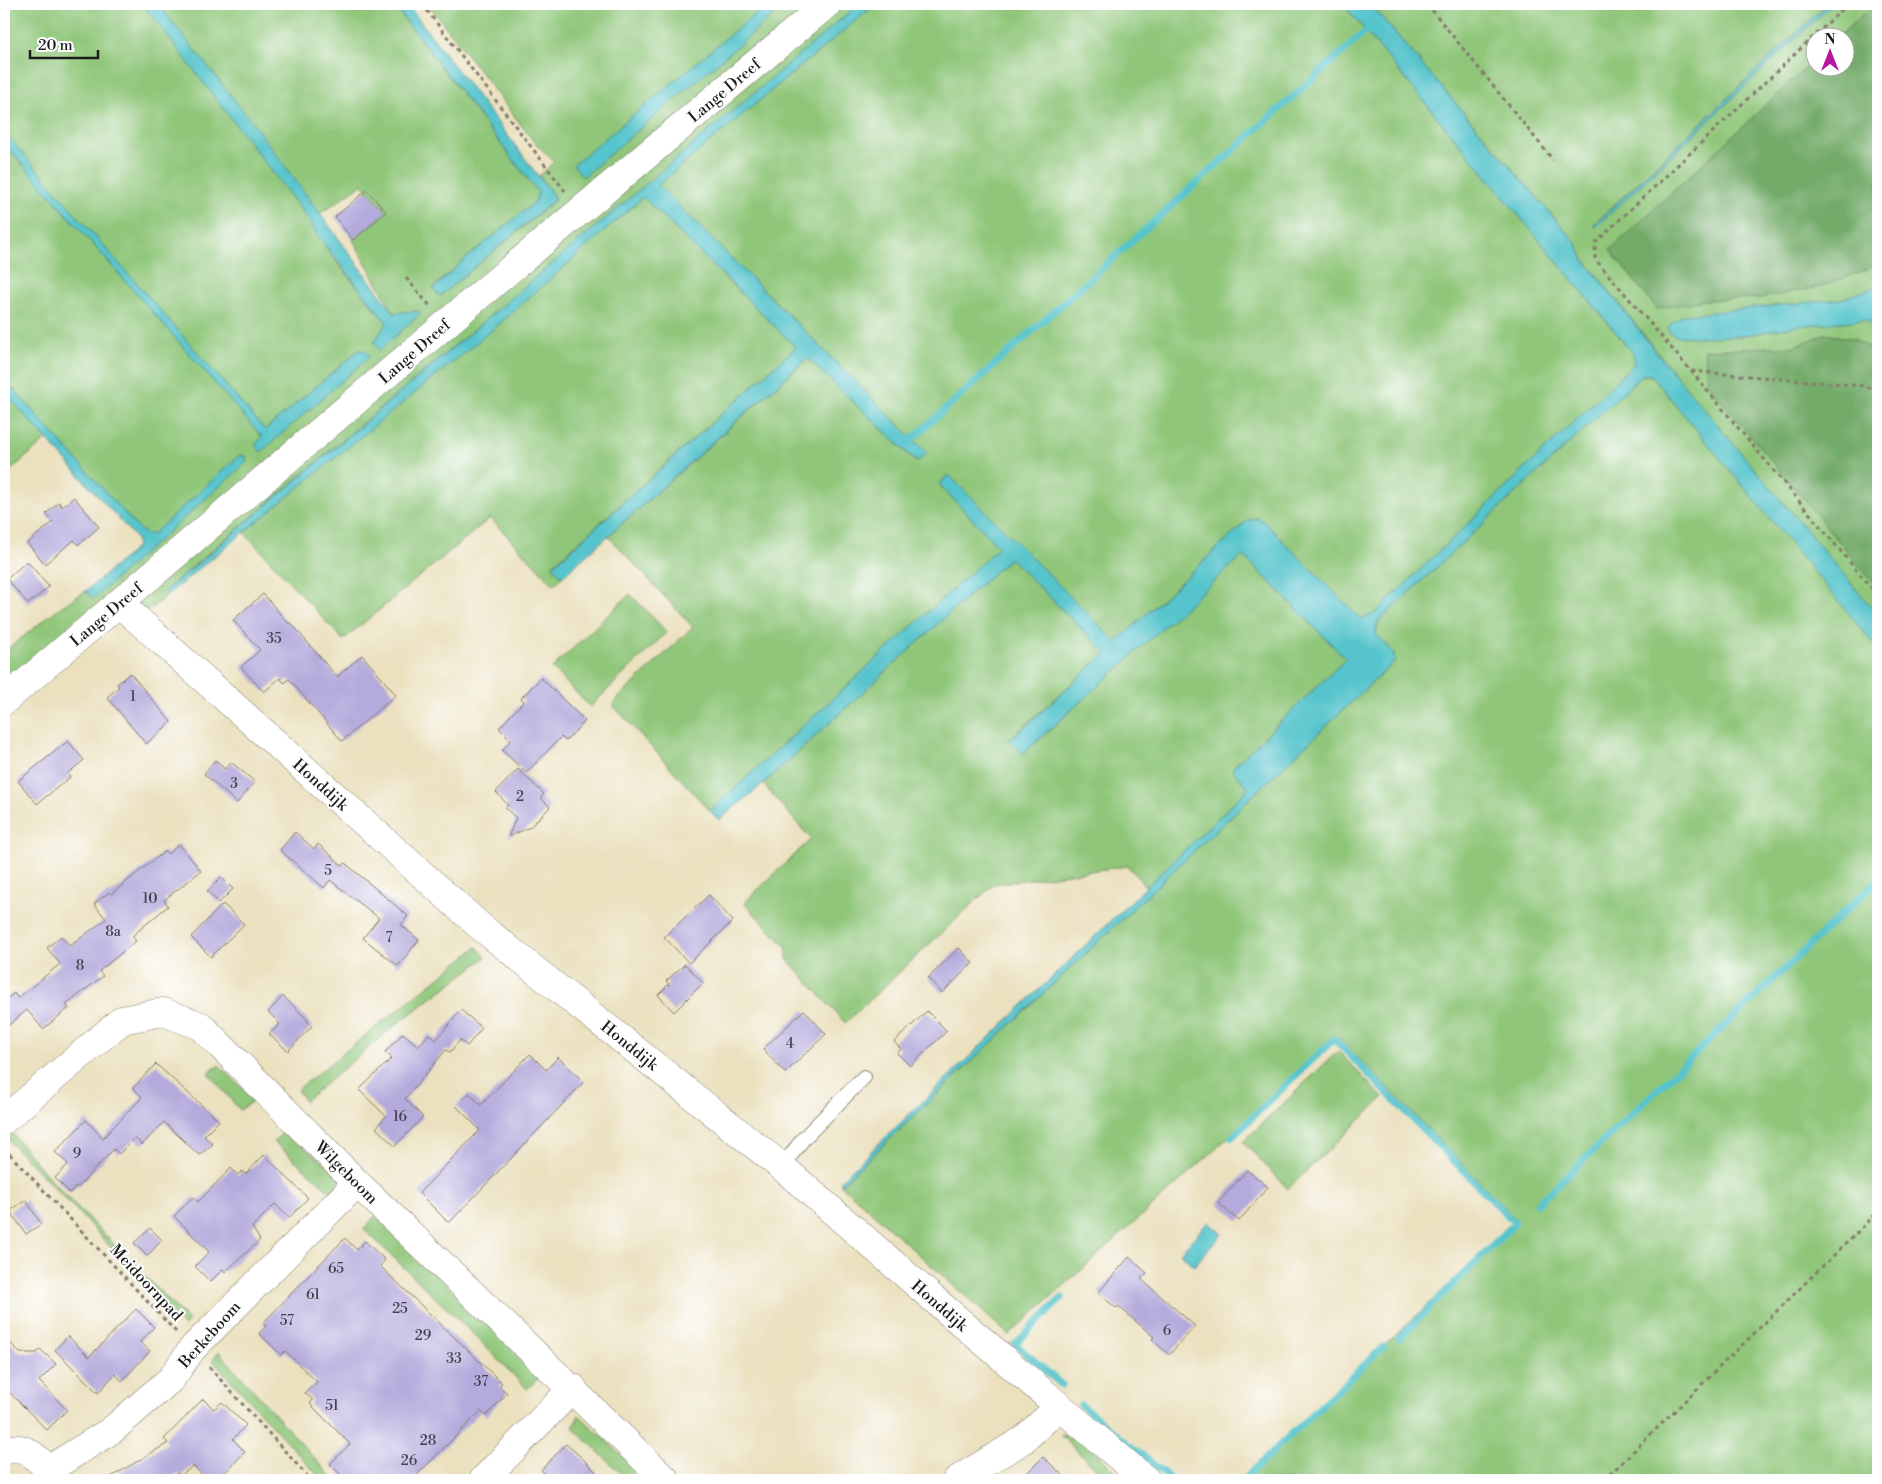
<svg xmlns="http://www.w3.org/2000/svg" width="1882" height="1484" viewBox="0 0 1882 1484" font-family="'Libre Bodoni',serif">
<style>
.green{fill:#8fc679;stroke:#56714a;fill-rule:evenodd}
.forest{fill:#73ab69;stroke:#486442}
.water{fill:#56c4cc;stroke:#397074}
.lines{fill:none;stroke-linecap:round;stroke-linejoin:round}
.stream{stroke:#56c4cc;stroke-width:7}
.building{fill:#b4aadc}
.lane-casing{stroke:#847e6e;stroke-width:16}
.street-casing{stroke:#847e6e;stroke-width:29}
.path{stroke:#847e6e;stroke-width:3;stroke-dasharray:4 4;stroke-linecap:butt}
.lane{stroke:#fff;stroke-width:14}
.street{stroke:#fff;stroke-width:28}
.labels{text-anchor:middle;stroke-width:4;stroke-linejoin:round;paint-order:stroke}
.number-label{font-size:14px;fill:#42404c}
.street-label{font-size:16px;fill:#1c1c1c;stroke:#fff}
</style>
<rect width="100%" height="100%" fill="#fff"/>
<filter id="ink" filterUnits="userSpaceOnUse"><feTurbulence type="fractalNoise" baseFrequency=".02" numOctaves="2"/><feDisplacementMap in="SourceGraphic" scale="10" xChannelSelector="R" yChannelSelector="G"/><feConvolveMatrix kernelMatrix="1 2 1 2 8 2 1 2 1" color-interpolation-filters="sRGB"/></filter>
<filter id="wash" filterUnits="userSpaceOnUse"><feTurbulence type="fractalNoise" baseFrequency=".0096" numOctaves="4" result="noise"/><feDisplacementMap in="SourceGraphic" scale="20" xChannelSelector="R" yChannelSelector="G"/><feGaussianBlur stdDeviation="1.12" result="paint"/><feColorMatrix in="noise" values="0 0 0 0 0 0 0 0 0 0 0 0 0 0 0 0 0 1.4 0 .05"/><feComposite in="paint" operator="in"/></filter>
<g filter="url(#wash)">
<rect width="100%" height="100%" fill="#ebe1bf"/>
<g class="green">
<path d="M 4,4 L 393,4 L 538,192 L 536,201 L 465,259 L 433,288 L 440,296 L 555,200 L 553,195 L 539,176 L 554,162 L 535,143 L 428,4 L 818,4 L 4,689 L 4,652 L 59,608 L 86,591 L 136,548 L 138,540 L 26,414 L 47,439 L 4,476 L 4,143 L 263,437 L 255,445 L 317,402 L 370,356 L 359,350 L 265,430 L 4,141 ZM 362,184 L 386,212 L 353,240 L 394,313 L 416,311 L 386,326 L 387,323 L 332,256 L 310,221 Z"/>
<path d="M 836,4 L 861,4 L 675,170 L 876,4 L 1343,4 L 1633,353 L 1634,364 L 1373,615 L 1360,619 L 1263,521 L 1257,518 L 1248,520 L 1116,642 L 948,475 L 939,484 L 1000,547 L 710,811 L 612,704 L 693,627 L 608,536 L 808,358 L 916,462 L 927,453 L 657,185 L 643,197 L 796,347 L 553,565 L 562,577 L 554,585 L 490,518 L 343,640 L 242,530 L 497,326 L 634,204 L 485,320 L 164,591 L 167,595 L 143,615 L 132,605 Z"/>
<path d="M 1370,4 L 1827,4 L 1594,224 L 1598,225 L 1832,4 L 1878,4 L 1878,631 L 1583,258 L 1577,244 ZM 1814,38 L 1844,38 L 1844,68 L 1814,68 Z"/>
<path d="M 1642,375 L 1651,375 L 1878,641 L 1878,1480 L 1243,1480 L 1517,1220 L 1339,1038 L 1009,1335 L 841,1185 L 1395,661 L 1393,652 L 1376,634 L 1378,622 Z"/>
<path d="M 1243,555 L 1346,659 L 1235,774 L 1248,787 L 1245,792 L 1146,887 L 1128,866 L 994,884 L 845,1023 L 787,959 L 787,948 L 744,903 L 811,839 L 763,784 L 1010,558 L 1106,653 L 1010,739 L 1023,754 Z"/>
<path d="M 630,594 L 667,632 L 590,707 L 552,668 Z"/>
<path d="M 477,947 L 486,957 L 397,1024 L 305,1101 L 297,1090 Z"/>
<path d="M 1338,1051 L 1383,1098 L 1288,1189 L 1243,1142 Z"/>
<path d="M 219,1065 L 254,1100 L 240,1110 L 208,1073 Z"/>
<path d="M 7,1127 L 51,1180 L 189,1321 L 184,1327 L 80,1214 L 4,1136 L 4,1129 Z"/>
<path d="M 284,1131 L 343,1178 L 331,1192 L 274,1142 Z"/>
<path d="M 375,1216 L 541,1376 L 527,1389 L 472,1333 L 364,1229 Z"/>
<path d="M 219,1352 L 334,1480 L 322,1480 L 212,1360 Z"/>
<path d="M 579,1415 L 648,1480 L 628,1480 L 573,1428 Z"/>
<path d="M 1073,1431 L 1114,1470 L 1105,1477 L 1060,1435 Z"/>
</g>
<g class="forest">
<path d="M 1875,4 L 1878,4 L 1878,261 L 1868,269 L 1819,287 L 1761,298 L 1705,300 L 1657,309 L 1610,250 L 1814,60 L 1814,68 L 1844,68 L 1844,38 L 1838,37 Z"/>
<path d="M 1825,334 L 1855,339 L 1878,354 L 1878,588 L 1707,384 L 1704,350 L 1795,346 Z"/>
</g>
<g class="water">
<path d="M 143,4 L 158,4 L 252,122 L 394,313 L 416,311 L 421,313 L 380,350 L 374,342 L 387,323 L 317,235 L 310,221 Z"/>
<path d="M 393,4 L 407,4 L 553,195 L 554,200 L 440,296 L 433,289 L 465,259 L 536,201 L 538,192 Z"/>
<path d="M 767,4 L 787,4 L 583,177 L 573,165 Z"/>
<path d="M 859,4 L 876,4 L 658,185 L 927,453 L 917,462 L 807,358 L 562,577 L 553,566 L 796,347 L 643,197 L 497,326 L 167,595 L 164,592 Z"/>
<path d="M 1343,4 L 1370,4 L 1577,244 L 1583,258 L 1657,353 L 1878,615 L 1878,649 L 1651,375 L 1642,375 L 1378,622 L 1376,634 L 1393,652 L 1395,661 L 841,1185 L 841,1180 L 1245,792 L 1248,787 L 1232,770 L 1234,766 L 1346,659 L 1243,555 L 1023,754 L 1010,740 L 1106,653 L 1010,558 L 763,784 L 719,820 L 710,811 L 999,547 L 939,484 L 949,475 L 1116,642 L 1248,520 L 1257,518 L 1263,521 L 1361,619 L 1373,615 L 1634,364 L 1633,353 Z"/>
<path d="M 1827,4 L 1832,4 L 1598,225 L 1594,227 L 1594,225 Z"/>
<path d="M 4,132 L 265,430 L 359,350 L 365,351 L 370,356 L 261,452 L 255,445 L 262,437 L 4,143 Z"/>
<path d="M 1878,286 L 1878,326 L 1863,320 L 1798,326 L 1740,336 L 1697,337 L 1677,336 L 1670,333 L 1668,328 L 1674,321 L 1684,315 L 1841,299 Z"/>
<path d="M 4,379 L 140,530 L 147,534 L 153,534 L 240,455 L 246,456 L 246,463 L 93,599 L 86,591 L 136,548 L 137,542 L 134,536 L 4,392 Z"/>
<path d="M 1208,1222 L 1222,1234 L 1194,1266 L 1180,1253 Z"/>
</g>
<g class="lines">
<g class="stream">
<path d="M 913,438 L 1366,31"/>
<path d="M 1232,1137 L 1334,1039 L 1515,1223 L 1399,1338"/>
<path d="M 1537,1204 L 1878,880"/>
<path d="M 1062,1298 L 1015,1344 L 1062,1385"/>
<path d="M 1081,1405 L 1172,1480"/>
<path d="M 1243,1480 L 1383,1347"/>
<path d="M 1876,1480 L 1878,1478"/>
</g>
</g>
<g id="blocks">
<g class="building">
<path d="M 367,190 L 386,212 L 353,240 L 335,217 Z"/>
<path d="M 74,497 L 99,527 L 78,545 L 74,540 L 45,564 L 27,543 L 53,522 L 46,514 L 59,502 L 62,507 Z"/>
<path d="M 27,561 L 49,587 L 28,604 L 7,579 Z"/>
<path d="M 263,594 L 289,624 L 291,623 L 337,677 L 362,655 L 396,695 L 342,741 L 289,679 L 284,683 L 280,678 L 264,692 L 241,667 L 260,650 L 233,620 Z"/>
<path d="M 130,673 L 171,722 L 146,744 L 107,697 L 119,687 L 117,684 Z"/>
<path d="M 541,678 L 585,721 L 566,741 L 561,737 L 526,773 L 502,750 L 511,740 L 499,728 L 524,701 L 521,698 Z"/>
<path d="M 68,741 L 84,760 L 67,774 L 70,777 L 37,804 L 18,781 Z"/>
<path d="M 215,760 L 225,769 L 231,762 L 255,782 L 237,803 L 204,774 Z"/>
<path d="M 518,769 L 544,794 L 541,798 L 550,807 L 530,827 L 508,837 L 516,818 L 505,808 L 508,805 L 496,792 Z"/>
<path d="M 295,832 L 314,849 L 318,844 L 343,866 L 345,863 L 408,916 L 401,925 L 419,940 L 398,966 L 363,938 L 379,918 L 330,880 L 324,888 L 280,850 Z"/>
<path d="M 179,844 L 201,871 L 164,900 L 168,906 L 132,936 L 136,941 L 99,971 L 103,976 L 66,1005 L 69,1008 L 43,1029 L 27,1010 L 4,1029 L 4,1001 L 14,993 L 18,998 L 60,964 L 47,948 L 61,936 L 70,946 L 106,919 L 94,904 L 109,892 L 111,894 L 165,851 L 168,854 Z"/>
<path d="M 221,877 L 233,889 L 219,903 L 207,891 Z"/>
<path d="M 709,895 L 733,921 L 689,963 L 664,937 Z"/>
<path d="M 223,904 L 244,924 L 211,957 L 191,937 Z"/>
<path d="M 959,948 L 973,963 L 942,993 L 928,978 Z"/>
<path d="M 685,964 L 703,983 L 674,1012 L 658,995 L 669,984 L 666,981 Z"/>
<path d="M 283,996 L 308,1020 L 307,1021 L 312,1026 L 288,1051 L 269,1034 L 280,1024 L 268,1012 Z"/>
<path d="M 461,1010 L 482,1028 L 467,1046 L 460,1040 L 450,1052 L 446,1050 L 405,1099 L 423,1117 L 395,1146 L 376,1128 L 386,1116 L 359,1090 L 392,1058 L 385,1052 L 403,1033 L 418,1046 L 429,1034 L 436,1040 Z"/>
<path d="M 804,1010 L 826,1034 L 785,1073 L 763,1049 Z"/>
<path d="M 927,1011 L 947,1031 L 910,1066 L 897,1053 L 901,1049 L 894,1042 Z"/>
<path d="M 530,1054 L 546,1070 L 558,1057 L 584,1082 L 449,1223 L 419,1193 L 480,1130 L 456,1106 L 469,1093 L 481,1105 Z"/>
<path d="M 156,1064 L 219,1121 L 204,1136 L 213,1144 L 199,1155 L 164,1122 L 142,1145 L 135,1138 L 119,1154 L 114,1149 L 78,1187 L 76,1186 L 70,1193 L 55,1178 L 68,1164 L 55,1152 L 86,1120 L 103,1138 L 142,1097 L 133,1088 Z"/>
<path d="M 264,1155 L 308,1198 L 289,1218 L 275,1204 L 252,1227 L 260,1240 L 225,1272 L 223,1269 L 210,1282 L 195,1266 L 209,1252 L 174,1216 L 193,1197 L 198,1202 L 231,1168 L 238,1175 L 242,1171 L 246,1174 Z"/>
<path d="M 1247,1170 L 1268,1187 L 1239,1221 L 1218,1203 Z"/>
<path d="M 26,1200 L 41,1224 L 26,1234 L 10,1211 Z"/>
<path d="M 150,1228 L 162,1240 L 147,1256 L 134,1243 Z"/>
<path d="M 345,1238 L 357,1250 L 365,1241 L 385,1260 L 380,1266 L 502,1383 L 499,1386 L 507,1393 L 486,1416 L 481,1411 L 412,1480 L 346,1480 L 330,1464 L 350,1444 L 310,1404 L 313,1400 L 305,1393 L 317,1382 L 285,1351 L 281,1355 L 259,1333 L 266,1326 L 263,1323 Z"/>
<path d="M 1129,1257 L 1147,1273 L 1141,1279 L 1195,1326 L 1169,1355 L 1152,1339 L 1154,1337 L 1118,1306 L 1116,1308 L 1098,1293 Z"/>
<path d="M 136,1309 L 154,1327 L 140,1342 L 150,1351 L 122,1381 L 115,1374 L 98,1393 L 55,1350 L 68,1336 L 89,1357 Z"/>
<path d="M 4,1336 L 20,1353 L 37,1353 L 40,1349 L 56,1364 L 39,1381 L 67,1410 L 47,1430 L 4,1387 Z"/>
<path d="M 203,1399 L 214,1409 L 222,1402 L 246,1425 L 233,1439 L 245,1452 L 218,1480 L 208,1480 L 193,1466 L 180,1476 L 178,1473 L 167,1480 L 106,1480 L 168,1443 L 164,1439 Z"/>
<path d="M 566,1444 L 581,1457 L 604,1480 L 551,1480 L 541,1470 Z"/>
<path d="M 1043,1457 L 1068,1480 L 1020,1480 Z"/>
</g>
</g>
</g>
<g filter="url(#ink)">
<use href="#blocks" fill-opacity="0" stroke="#847e6e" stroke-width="1"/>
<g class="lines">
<defs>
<path id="lane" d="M 782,1167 L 803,1139 L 864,1077"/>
<g id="street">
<path d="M 119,603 L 481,927 L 782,1167 L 937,1302 L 1146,1480"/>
<path d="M 4,701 L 481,294 L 827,4"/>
<path d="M 4,1120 L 122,1020 L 163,1012 L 201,1026 L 357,1183 L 666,1480"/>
<path d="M 4,1451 C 23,1443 37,1457 48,1470 L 112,1430 L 171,1379 L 192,1349 L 357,1183"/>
<path d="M 483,1480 L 573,1388"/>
<path d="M 957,1480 L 1023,1440 L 1059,1407"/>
</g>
</defs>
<use href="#lane" class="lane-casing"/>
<use href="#street" class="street-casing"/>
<g class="path">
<path d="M 422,4 L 565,191"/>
<path d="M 1427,4 L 1553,160"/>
<path d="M 1848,4 L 1595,243 L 1595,259 L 1691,371 L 1865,386 L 1878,392"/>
<path d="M 406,278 L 430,306"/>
<path d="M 1691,371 L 1878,596"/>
<path d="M 4,1148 L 176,1332"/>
<path d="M 209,1367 L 311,1480"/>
<path d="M 1604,1480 L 1878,1212"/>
</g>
<use href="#lane" class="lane"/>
<use href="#street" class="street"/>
</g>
</g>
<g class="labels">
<g class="number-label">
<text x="274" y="643">35</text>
<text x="133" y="701">1</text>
<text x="234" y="788">3</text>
<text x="520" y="801">2</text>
<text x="328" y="875">5</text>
<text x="150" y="903">10</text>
<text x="113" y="936">8a</text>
<text x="389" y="942">7</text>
<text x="80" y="970">8</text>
<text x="790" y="1048">4</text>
<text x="400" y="1121">16</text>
<text x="77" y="1158">9</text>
<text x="336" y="1273">65</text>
<text x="313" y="1299">61</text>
<text x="400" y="1313">25</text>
<text x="287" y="1325">57</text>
<text x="1167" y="1335">6</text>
<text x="423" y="1340">29</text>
<text x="454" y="1363">33</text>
<text x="481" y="1386">37</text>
<text x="332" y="1410">51</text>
<text x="428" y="1445">28</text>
<text x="409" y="1465">26</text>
</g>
<g class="street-label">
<text transform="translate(724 90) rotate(-40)" y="6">Lange Dreef</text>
<text transform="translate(414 351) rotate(-41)" y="6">Lange Dreef</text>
<text transform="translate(106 614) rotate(-40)" y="6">Lange Dreef</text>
<text transform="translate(321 784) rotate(42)" y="6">Honddijk</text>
<text transform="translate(630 1045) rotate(39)" y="6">Honddijk</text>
<text transform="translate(347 1172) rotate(45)" y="6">Wilgeboom</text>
<text transform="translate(147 1282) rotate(47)" y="6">Meidoornpad</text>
<text transform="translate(940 1305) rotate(41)" y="6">Honddijk</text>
<text transform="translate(209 1334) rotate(-48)" y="6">Berkeboom</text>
</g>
</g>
<rect width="1882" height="1484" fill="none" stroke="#fff" stroke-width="20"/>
<g transform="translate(1830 52)"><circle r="24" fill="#ffffff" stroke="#a4a4a4"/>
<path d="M0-4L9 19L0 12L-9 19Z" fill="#b5179e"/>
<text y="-8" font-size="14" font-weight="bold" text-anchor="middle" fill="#1c1c1c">N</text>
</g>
<path d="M30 50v8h68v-8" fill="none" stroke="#1c1c1c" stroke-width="2.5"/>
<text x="38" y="50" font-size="15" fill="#1c1c1c" stroke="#ffffff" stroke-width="4" paint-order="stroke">20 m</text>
</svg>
